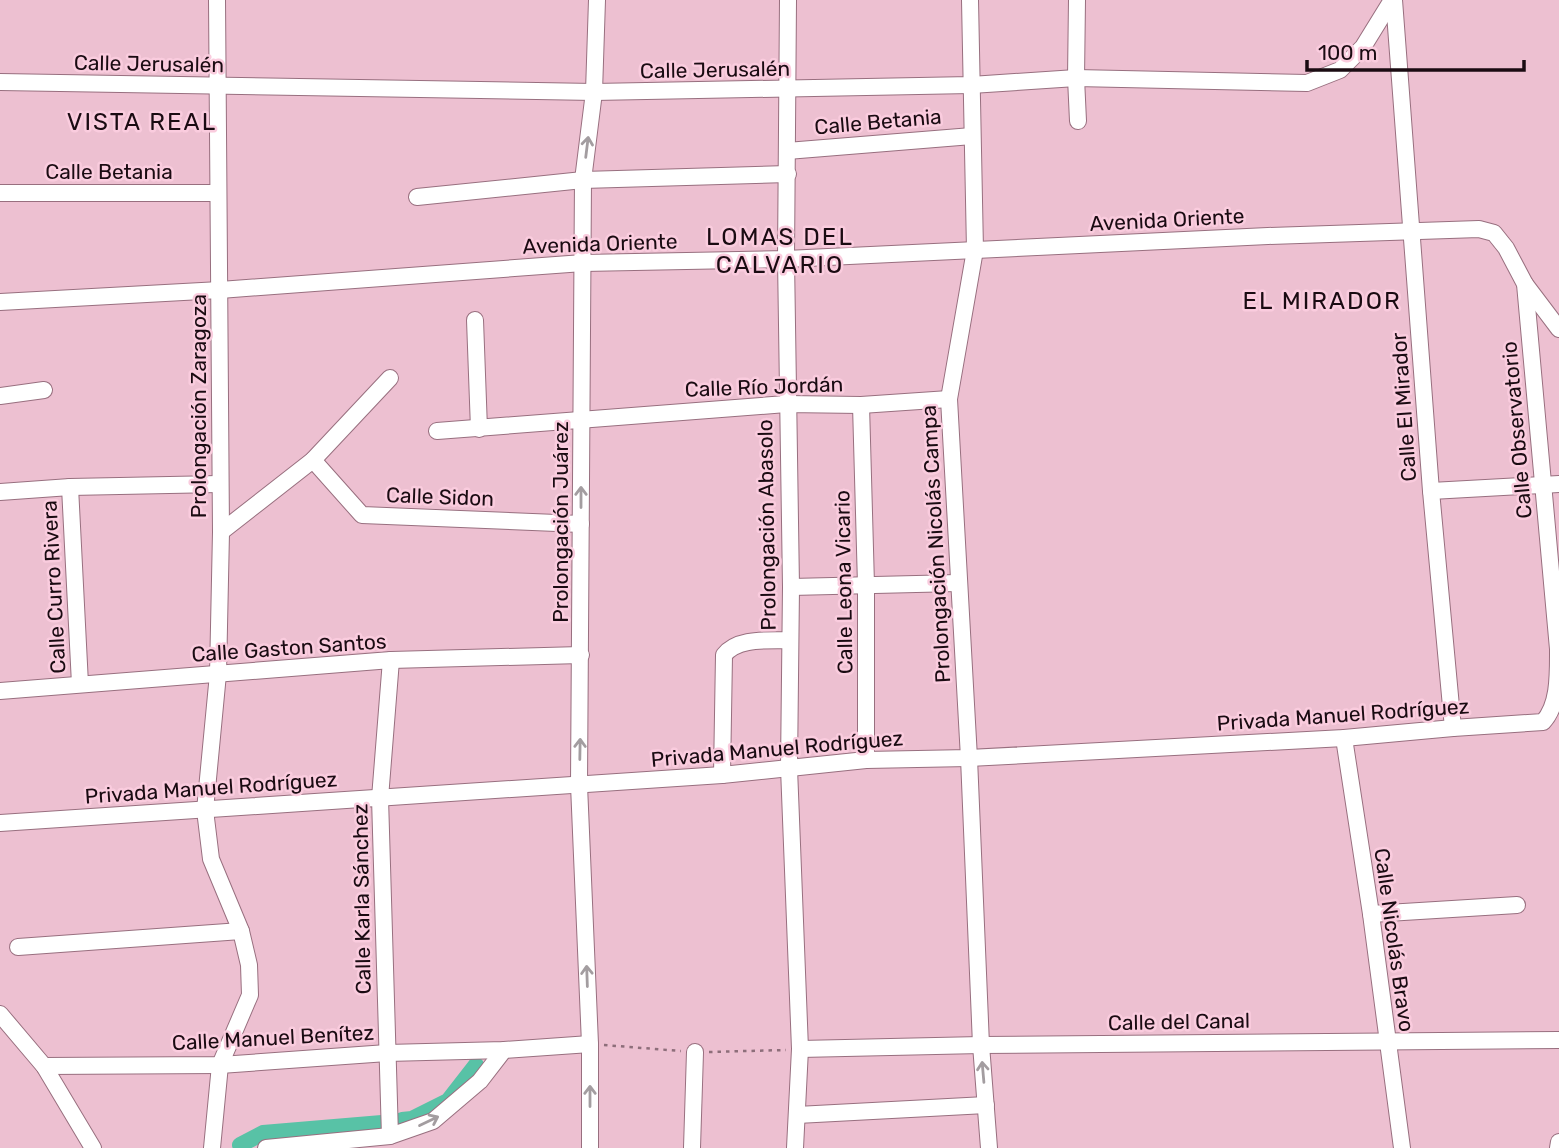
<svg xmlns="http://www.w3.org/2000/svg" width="1559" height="1148" viewBox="0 0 1559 1148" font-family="Rubik,sans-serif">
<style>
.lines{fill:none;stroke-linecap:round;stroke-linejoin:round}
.canal{stroke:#58c2a6;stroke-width:16}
.street-casing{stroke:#986f7f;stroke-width:18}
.path{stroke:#8d6e7a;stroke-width:2.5;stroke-dasharray:3.5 5;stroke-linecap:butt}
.street{stroke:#fff;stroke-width:16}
.oneway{stroke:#a39da0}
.labels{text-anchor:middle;stroke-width:5;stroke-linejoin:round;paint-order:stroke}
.street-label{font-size:21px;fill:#1a0b12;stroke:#faccde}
.quarter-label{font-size:24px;letter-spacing:2px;fill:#1a0b12;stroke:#faccde}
</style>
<rect width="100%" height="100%" fill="#edc0d1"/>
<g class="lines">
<g class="canal">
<path d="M 402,1120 L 412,1119 L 448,1101 L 476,1065"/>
<path d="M 240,1145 L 263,1133 L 382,1123"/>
</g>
<defs>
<g id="street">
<path d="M 788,0 L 786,259 L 791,587 L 789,768 L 800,1049 L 795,1148"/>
<path d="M 970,0 L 975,250 L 949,399 L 969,758 L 981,1045 L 989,1148"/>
<path d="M 1077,0 L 1076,78 L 1078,121"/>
<path d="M 1394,0 L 1431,491 L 1453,728"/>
<path d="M 0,82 L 594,92 L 971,85 L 1076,78 L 1307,83 L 1340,70 L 1363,47 L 1392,0"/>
<path d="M 787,151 L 972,136"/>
<path d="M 0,193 L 218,193"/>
<path d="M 417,197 L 583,180 L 788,174"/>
<path d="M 1525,284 L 1559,329"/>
<path d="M 0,302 L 220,290 L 583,263 L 786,259 L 1268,236 L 1479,229 L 1494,233 L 1506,248 L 1525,284 L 1558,649 C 1558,675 1559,705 1543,722 L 1453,728 L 1344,738 L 969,758 L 866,760 L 722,775 L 0,823"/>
<path d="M 475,320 L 479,429"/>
<path d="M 0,396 L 44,390"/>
<path d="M 861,405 L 866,585 L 866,760"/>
<path d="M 437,431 L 786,404 L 861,405 L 949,399"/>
<path d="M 313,460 L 362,515 L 581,524"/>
<path d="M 70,487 L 80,684"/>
<path d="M 1431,491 L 1559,484"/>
<path d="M 0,492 L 70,487 L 219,484"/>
<path d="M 221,532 L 313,460 L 390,378"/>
<path d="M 791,587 L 958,583"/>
<path d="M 0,691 L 391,660 L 581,655"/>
<path d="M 1344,738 L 1371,914 L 1402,1148"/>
<path d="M 722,775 L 724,655 C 738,637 769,641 790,640"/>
<path d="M 1371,914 L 1517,905"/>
<path d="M 18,947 L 241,931"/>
<path d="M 0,1014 L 44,1066 L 93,1148"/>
<path d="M 800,1049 L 981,1045 L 1559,1040"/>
<path d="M 44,1066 L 220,1065 L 387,1053 L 504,1050 L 590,1044"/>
<path d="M 797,1115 L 986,1105"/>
<path d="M 390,1136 L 380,798 L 391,660"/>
<path d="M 212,1148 L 220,1065 L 250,995 L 249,965 L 241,931 L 211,859 L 205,810 L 218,674 L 221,532 L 217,0"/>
<path d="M 266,1148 L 390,1136 L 433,1121 L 480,1081 L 504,1050"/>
<path d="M 590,1148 L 590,1044 L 579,785 L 583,180 L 594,92 L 597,0"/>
<path d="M 692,1148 L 695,1052"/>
<path d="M 1558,1148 L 1559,1142"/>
</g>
</defs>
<use href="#street" class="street-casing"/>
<g class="path">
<path d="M 604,1045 L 681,1051"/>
<path d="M 709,1052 L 786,1050"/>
</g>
<use href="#street" class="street"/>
</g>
<defs><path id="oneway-shaft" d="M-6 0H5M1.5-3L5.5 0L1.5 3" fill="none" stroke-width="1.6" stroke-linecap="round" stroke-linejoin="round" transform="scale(1.75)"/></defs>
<g class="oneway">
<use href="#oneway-shaft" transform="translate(587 147) rotate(-83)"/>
<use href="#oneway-shaft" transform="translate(581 497) rotate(-90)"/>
<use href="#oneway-shaft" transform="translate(580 749) rotate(-89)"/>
<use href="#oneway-shaft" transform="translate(587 976) rotate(-92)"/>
<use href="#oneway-shaft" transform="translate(983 1072) rotate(-95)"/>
<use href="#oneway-shaft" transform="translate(590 1096) rotate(-90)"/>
<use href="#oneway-shaft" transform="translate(429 1121) rotate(-26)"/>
</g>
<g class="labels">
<g class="street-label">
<text transform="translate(149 64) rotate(1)" y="7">Calle Jerusalén</text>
<text transform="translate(715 70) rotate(-1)" y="7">Calle Jerusalén</text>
<text transform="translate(878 122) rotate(-5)" y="7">Calle Betania</text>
<text x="109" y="179">Calle Betania</text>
<text transform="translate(1167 220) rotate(-3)" y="7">Avenida Oriente</text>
<text transform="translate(600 244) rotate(-2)" y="7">Avenida Oriente</text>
<text transform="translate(764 387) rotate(-2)" y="7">Calle Río Jordán</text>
<text transform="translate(199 406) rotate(-90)" y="7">Prolongación Zaragoza</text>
<text transform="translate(1404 407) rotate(-94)" y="7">Calle El Mirador</text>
<text transform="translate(1517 430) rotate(-95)" y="7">Calle Observatorio</text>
<text transform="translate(440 497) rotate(2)" y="7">Calle Sidon</text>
<text transform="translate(561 522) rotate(-90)" y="7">Prolongación Juárez</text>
<text transform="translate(767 525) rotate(-91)" y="7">Prolongación Abasolo</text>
<text transform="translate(936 544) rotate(-93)" y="7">Prolongación Nicolás Campa</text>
<text transform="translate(844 582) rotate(-91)" y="7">Calle Leona Vicario</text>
<text transform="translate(54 587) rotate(-93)" y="7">Calle Curro Rivera</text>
<text transform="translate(289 648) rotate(-4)" y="7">Calle Gaston Santos</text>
<text transform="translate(1343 715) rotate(-4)" y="7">Privada Manuel Rodríguez</text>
<text transform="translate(777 749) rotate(-5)" y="7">Privada Manuel Rodríguez</text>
<text transform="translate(211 788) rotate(-4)" y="7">Privada Manuel Rodríguez</text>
<text transform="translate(362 899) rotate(-91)" y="7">Calle Karla Sánchez</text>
<text transform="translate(1394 940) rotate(82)" y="7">Calle Nicolás Bravo</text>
<text transform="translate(1179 1022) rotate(-1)" y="7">Calle del Canal</text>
<text transform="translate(273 1038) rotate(-3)" y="7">Calle Manuel Benítez</text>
</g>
<g class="quarter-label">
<text x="142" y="130">VISTA REAL</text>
<text x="780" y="245">LOMAS DEL<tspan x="780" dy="28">CALVARIO</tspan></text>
<text x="1322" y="309">EL MIRADOR</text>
</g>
</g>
<path d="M1307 60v10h217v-10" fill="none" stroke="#1a0b12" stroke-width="3.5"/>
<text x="1318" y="60" font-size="21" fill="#1a0b12" stroke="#faccde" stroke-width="5" paint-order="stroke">100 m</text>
</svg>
